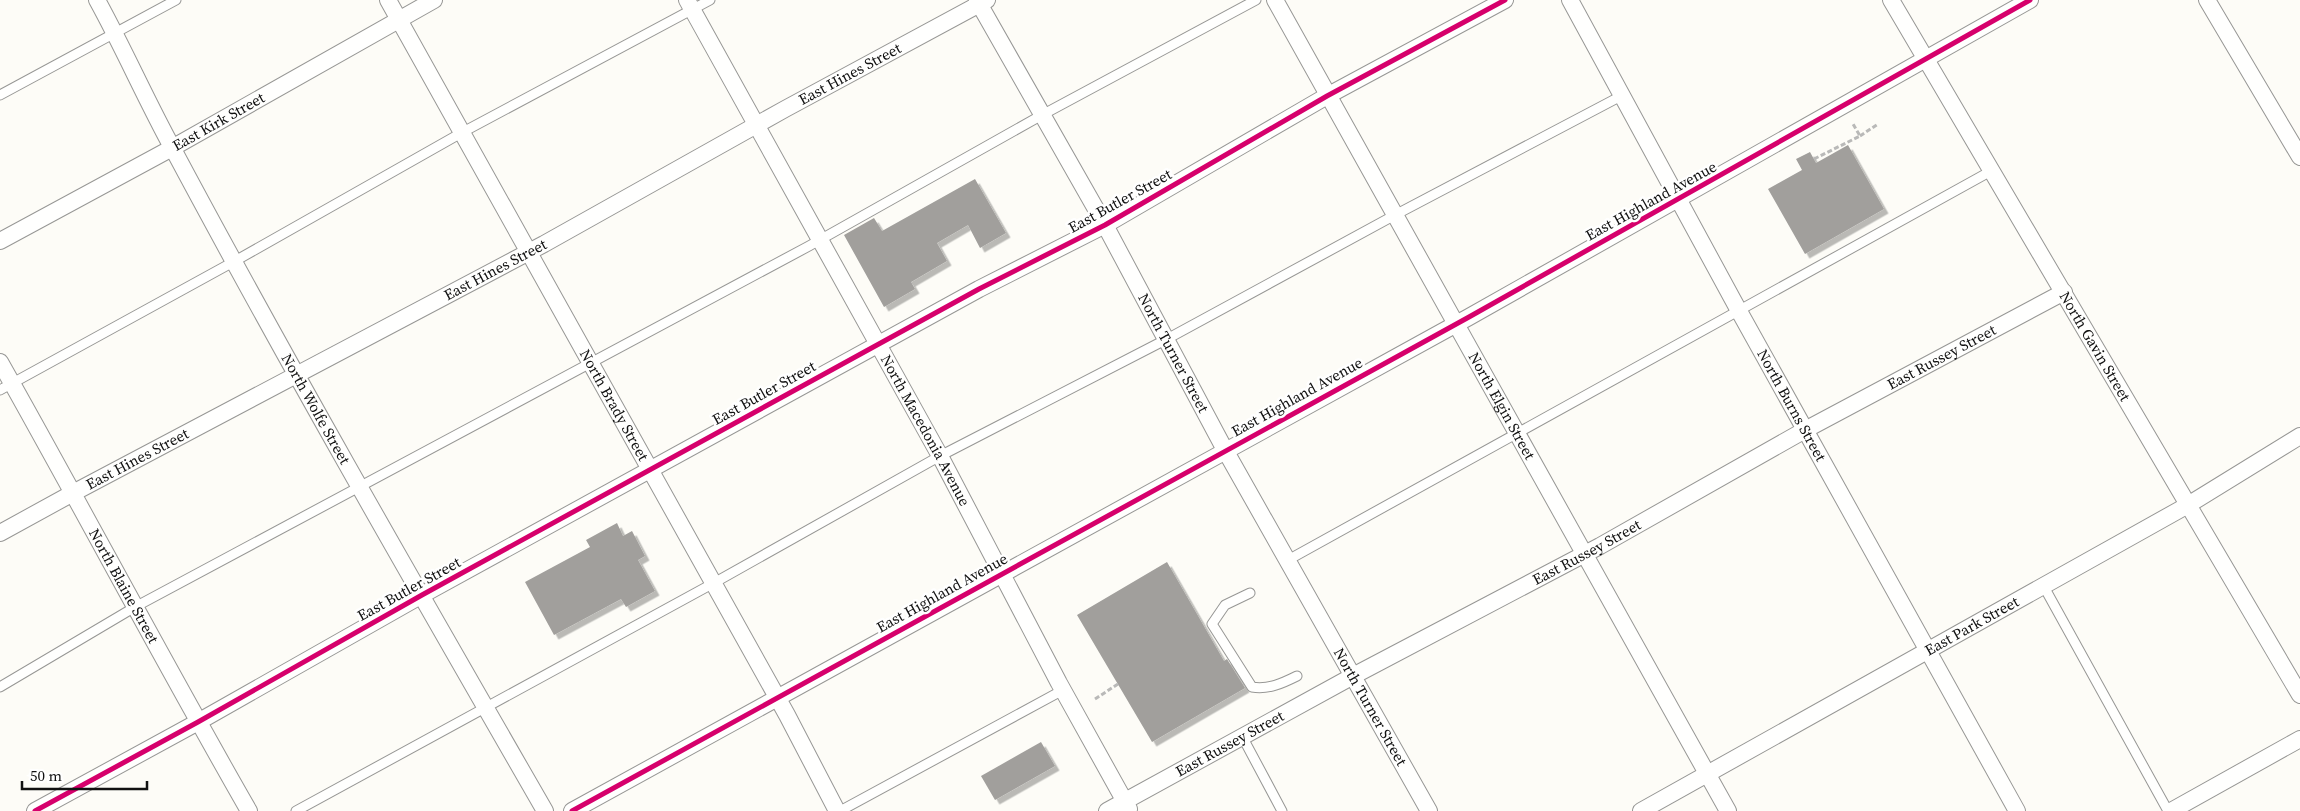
<svg xmlns="http://www.w3.org/2000/svg" width="2300" height="811" viewBox="0 0 2300 811" font-family="'Source Serif 4',serif">
<style>
.building{fill:#a19f9c;filter:url(#shadow)}
.lines{fill:none;stroke-linecap:round;stroke-linejoin:round}
.lane-casing{stroke:#979795;stroke-width:11}
.street-casing{stroke:#979795;stroke-width:18}
.path{stroke:#b9b9b8;stroke-width:3;stroke-dasharray:5 2.5;stroke-linecap:butt}
.lane{stroke:#fffffe;stroke-width:9}
.street{stroke:#fffffe;stroke-width:16}
.cycleway-casing{stroke:#fff;stroke-width:8}
.cycleway{stroke:#d6006c;stroke-width:5}
.labels{text-anchor:middle;stroke-width:5;stroke-linejoin:round;paint-order:stroke}
.street-label{font-size:15px;fill:#111;stroke:#fff}
</style>
<defs>
<filter id="shadow"><feDropShadow dx="4.5" dy="4.5" stdDeviation="0" flood-color="#0004"/></filter>
</defs>
<rect width="100%" height="100%" fill="#fdfcf7"/>
<g class="building">
<path d="M 1848,145 L 1884,209 L 1805,254 L 1768,189 L 1802,170 L 1796,159 L 1810,152 L 1816,163 Z"/>
<path d="M 975,179 L 1006,233 L 980,248 L 968,225 L 937,243 L 947,261 L 911,282 L 915,289 L 884,307 L 844,235 L 874,218 L 882,231 Z"/>
<path d="M 617,523 L 623,536 L 632,531 L 645,556 L 638,560 L 655,591 L 626,607 L 621,599 L 554,635 L 525,582 L 590,547 L 586,540 Z"/>
<path d="M 1167,562 L 1224,661 L 1227,659 L 1245,688 L 1152,742 L 1077,615 Z"/>
<path d="M 1041,742 L 1055,766 L 995,800 L 981,776 Z"/>
</g>
<g class="lines">
<defs>
<g id="lane">
<path d="M 0,95 L 176,0"/>
<path d="M 0,390 L 235,261 L 463,132 L 710,0"/>
<path d="M 1288,560 L 1991,171"/>
<path d="M 2043,585 L 2168,811"/>
<path d="M 1250,593 L 1225,605 L 1212,624 L 1252,687 C 1268,690 1283,683 1297,676"/>
<path d="M 0,687 L 135,607 L 809,246 L 1042,115 L 1256,0"/>
<path d="M 1243,738 L 1282,811"/>
<path d="M 296,811 L 712,584 L 940,456 L 1167,339 L 1395,215 L 1623,95"/>
<path d="M 840,811 L 1063,690"/>
</g>
<g id="street">
<path id="s1" d="M 97,0 C 124,49 146,100 173,149 C 292,372 419,592 545,811"/>
<path id="s2" d="M 388,0 L 787,715 L 837,811"/>
<path id="s3" d="M 687,0 L 940,456 L 1059,683 L 1129,809"/>
<path id="s4" d="M 977,0 L 1105,225 L 1225,450 L 1429,811"/>
<path id="s5" d="M 1275,0 L 1728,811"/>
<path id="s6" d="M 1570,0 L 1739,311 L 2017,811"/>
<path id="s7" d="M 1891,0 L 2300,695"/>
<path d="M 2207,0 L 2300,157"/>
<path id="s8" d="M 0,241 L 172,148 L 434,0"/>
<path id="s9" d="M 0,362 C 84,511 164,663 249,811"/>
<path id="s10" d="M 0,533 L 73,493 L 544,244 L 785,109 L 987,0"/>
<path d="M 35,811 L 198,722 L 422,595 L 979,289 L 1105,225 L 1327,96 L 1505,0"/>
<path d="M 572,811 L 1469,317 L 2030,0"/>
<path id="s11" d="M 1107,811 L 1353,676 L 1600,546 L 1805,430 L 2064,292"/>
<path id="s12" d="M 1641,811 L 2188,505 L 2300,436"/>
<path d="M 2171,811 L 2300,739"/>
</g>
</defs>
<use href="#lane" class="lane-casing"/>
<use href="#street" class="street-casing"/>
<g class="path">
<path d="M 1860,136 L 1878,124"/>
<path d="M 1814,159 L 1860,136 L 1853,124"/>
<path d="M 1095,699 L 1118,684"/>
</g>
<use href="#lane" class="lane"/>
<use href="#street" class="street"/>
<defs>
<g id="cycleway">
<path d="M 35,811 L 198,722 L 422,595 L 979,289 L 1105,225 L 1327,96 L 1505,0"/>
<path d="M 572,811 L 1469,317 L 2030,0"/>
</g>
</defs>
<use href="#cycleway" class="cycleway-casing"/>
<use href="#cycleway" class="cycleway"/>
</g>
<g class="labels">
<g class="street-label">
<text dy="5" stroke="none"><textPath href="#s10" startOffset="966">East Hines Street</textPath></text>
<text dy="5" stroke="none"><textPath href="#s8" startOffset="249">East Kirk Street</textPath></text>
<text transform="translate(1120 201) rotate(-29)" y="5">East Butler Street</text>
<text transform="translate(1651 201) rotate(-29)" y="5">East Highland Avenue</text>
<text dy="5" stroke="none"><textPath href="#s10" startOffset="561">East Hines Street</textPath></text>
<text dy="5" stroke="none"><textPath href="#s7" startOffset="402">North Gavin Street</textPath></text>
<text dy="5" stroke="none"><textPath href="#s4" startOffset="404">North Turner Street</textPath></text>
<text dy="5" stroke="none"><textPath href="#s11" startOffset="950">East Russey Street</textPath></text>
<text transform="translate(764 393) rotate(-29)" y="5">East Butler Street</text>
<text transform="translate(1297 397) rotate(-29)" y="5">East Highland Avenue</text>
<text dy="5" stroke="none"><textPath href="#s2" startOffset="464">North Brady Street</textPath></text>
<text dy="5" stroke="none"><textPath href="#s5" startOffset="465">North Elgin Street</textPath></text>
<text dy="5" stroke="none"><textPath href="#s6" startOffset="462">North Burns Street</textPath></text>
<text dy="5" stroke="none"><textPath href="#s1" startOffset="464">North Wolfe Street</textPath></text>
<text dy="5" stroke="none"><textPath href="#s3" startOffset="492">North Macedonia Avenue</textPath></text>
<text dy="5" stroke="none"><textPath href="#s10" startOffset="156">East Hines Street</textPath></text>
<text dy="5" stroke="none"><textPath href="#s11" startOffset="545">East Russey Street</textPath></text>
<text dy="5" stroke="none"><textPath href="#s9" startOffset="256">North Blaine Street</textPath></text>
<text transform="translate(409 589) rotate(-29)" y="5">East Butler Street</text>
<text transform="translate(942 593) rotate(-29)" y="5">East Highland Avenue</text>
<text dy="5" stroke="none"><textPath href="#s12" startOffset="379">East Park Street</textPath></text>
<text dy="5" stroke="none"><textPath href="#s4" startOffset="809">North Turner Street</textPath></text>
<text dy="5" stroke="none"><textPath href="#s11" startOffset="140">East Russey Street</textPath></text>
</g>
</g>
<path d="M22 781v8h125v-8" fill="none" stroke="#111111" stroke-width="2.5"/>
<text x="30" y="781" font-size="15" fill="#111111" stroke="#ffffff" stroke-width="4" paint-order="stroke">50 m</text>
</svg>
